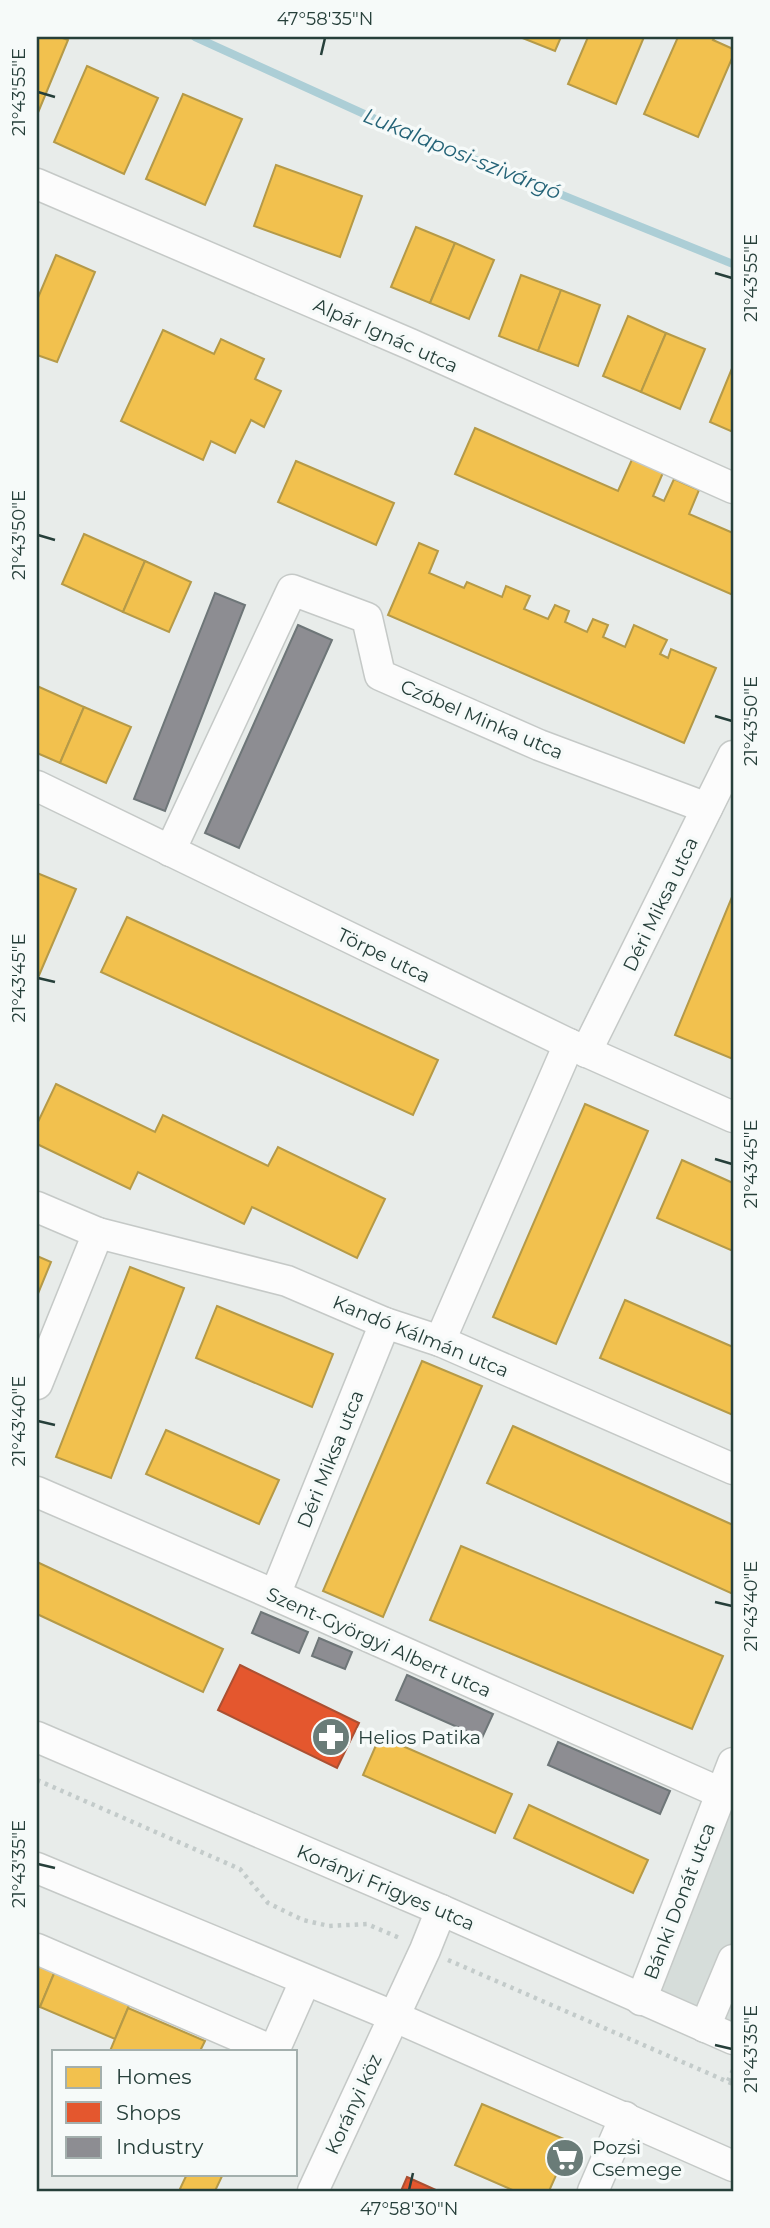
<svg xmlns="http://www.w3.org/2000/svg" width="770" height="2228" viewBox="0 0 770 2228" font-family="Montserrat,sans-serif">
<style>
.built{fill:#d6ddda}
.homes{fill:#f2c14e;stroke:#b59a48;stroke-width:2}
.shops{fill:#e4572e;stroke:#ab5032;stroke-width:2}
.industry{fill:#8d8d92;stroke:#6e7678;stroke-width:2}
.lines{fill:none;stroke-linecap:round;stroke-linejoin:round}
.stream{stroke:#acced6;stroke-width:8}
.minor-casing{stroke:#c5c9c7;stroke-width:33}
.path{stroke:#c3cbca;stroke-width:4.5;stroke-dasharray:3.5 5;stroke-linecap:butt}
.minor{stroke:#fcfcfc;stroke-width:30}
.ticks{fill:none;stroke:#263f3a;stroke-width:2.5}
.labels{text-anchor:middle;stroke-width:7;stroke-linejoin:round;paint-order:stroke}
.street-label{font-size:19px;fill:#263f3a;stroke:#f6faf9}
.poi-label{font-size:19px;fill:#263f3a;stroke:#f6faf9;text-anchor:start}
.water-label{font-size:21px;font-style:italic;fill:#246377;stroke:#f6faf9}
.neatline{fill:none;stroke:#263f3a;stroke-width:2.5}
.ticks-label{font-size:18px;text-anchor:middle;fill:#263f3a}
</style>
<rect width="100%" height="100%" fill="#e8ecea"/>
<path class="built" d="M 733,1763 L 733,2039 L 641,2000 Z"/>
<g class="homes">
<path d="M 37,37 L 60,37 L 68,40 L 37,115 Z"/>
<path d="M 520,37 L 561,37 L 555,51 Z"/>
<path d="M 588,37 L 644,37 L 616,104 L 568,84 Z"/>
<path d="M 678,37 L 715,37 L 713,40 L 733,49 L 733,56 L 698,137 L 644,114 Z"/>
<path d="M 87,66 L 158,98 L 124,174 L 54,142 Z"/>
<path d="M 183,94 L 242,119 L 205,205 L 146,179 Z"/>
<path d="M 276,165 L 362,196 L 340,257 L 254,226 Z"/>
<path d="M 416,227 L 455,243 L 430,303 L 391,287 Z"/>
<path d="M 455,243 L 494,260 L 469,319 L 430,303 Z"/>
<path d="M 56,255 L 95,272 L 57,362 L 37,355 L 37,300 Z"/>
<path d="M 521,275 L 561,290 L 538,351 L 499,336 Z"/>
<path d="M 561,290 L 600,305 L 578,366 L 538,351 Z"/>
<path d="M 628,316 L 666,333 L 641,392 L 603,376 Z"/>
<path d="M 163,330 L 214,354 L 221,339 L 264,359 L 255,379 L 281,391 L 264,427 L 251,420 L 235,453 L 211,441 L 203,460 L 121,421 Z"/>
<path d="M 666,333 L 705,349 L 680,409 L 641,392 Z"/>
<path d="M 733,366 L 733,432 L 710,422 Z"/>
<path d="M 475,428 L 618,491 L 634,455 L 665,468 L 653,496 L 664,501 L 674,479 L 699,490 L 689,514 L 733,533 L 733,595 L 455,474 Z"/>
<path d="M 296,461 L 394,503 L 376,545 L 278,502 Z"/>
<path d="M 84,534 L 145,561 L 123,612 L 62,584 Z"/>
<path d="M 419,543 L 438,551 L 429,573 L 464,588 L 467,582 L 502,597 L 506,586 L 530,596 L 524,609 L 548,619 L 555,605 L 569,611 L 565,622 L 587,632 L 593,619 L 608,625 L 603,637 L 625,647 L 634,625 L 667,640 L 660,654 L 668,658 L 671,649 L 716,668 L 684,743 L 388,615 Z"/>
<path d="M 145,561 L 191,582 L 169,632 L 123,612 Z"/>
<path d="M 37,686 L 84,707 L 60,763 L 37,753 Z"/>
<path d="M 84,707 L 131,727 L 106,783 L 60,763 Z"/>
<path d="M 37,873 L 76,889 L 37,980 Z"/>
<path d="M 732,897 L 733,897 L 733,1059 L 675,1035 Z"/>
<path d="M 127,917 L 438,1060 L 413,1115 L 101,972 Z"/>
<path d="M 56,1084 L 155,1132 L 163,1115 L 268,1166 L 278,1147 L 385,1199 L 357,1258 L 252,1207 L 244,1224 L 138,1172 L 130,1189 L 37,1144 L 37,1124 Z"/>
<path d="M 585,1104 L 648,1131 L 556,1344 L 493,1317 Z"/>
<path d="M 682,1160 L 733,1183 L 733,1251 L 657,1218 Z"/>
<path d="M 37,1256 L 51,1262 L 37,1296 Z"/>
<path d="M 130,1267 L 184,1288 L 111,1478 L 56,1457 Z"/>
<path d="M 625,1300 L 733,1347 L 733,1415 L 600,1358 Z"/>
<path d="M 217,1306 L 333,1354 L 312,1407 L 196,1358 Z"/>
<path d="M 422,1361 L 482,1386 L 383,1617 L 323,1591 Z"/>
<path d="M 513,1426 L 733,1525 L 733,1594 L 487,1483 Z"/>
<path d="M 166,1430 L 279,1480 L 259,1524 L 146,1474 Z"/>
<path d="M 461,1546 L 723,1656 L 692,1729 L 430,1620 Z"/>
<path d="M 37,1562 L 223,1649 L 203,1692 L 37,1614 Z"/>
<path d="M 380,1736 L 512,1794 L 495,1833 L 363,1775 Z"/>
<path d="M 529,1805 L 648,1860 L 633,1893 L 514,1838 Z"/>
<path d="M 37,1955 L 58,1964 L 40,2007 L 37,2006 Z"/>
<path d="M 58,1964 L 133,1996 L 115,2039 L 40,2007 Z"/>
<path d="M 128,2008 L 205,2041 L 200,2051 L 110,2051 Z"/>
<path d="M 482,2104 L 571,2142 L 549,2191 L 515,2191 L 455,2165 Z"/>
<path d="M 187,2174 L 223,2174 L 215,2191 L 179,2191 Z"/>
</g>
<g class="shops">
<path d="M 240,1665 L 359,1723 L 337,1768 L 218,1710 Z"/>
<path d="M 407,2177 L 438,2191 L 401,2191 Z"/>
</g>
<g class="industry">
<path d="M 215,593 L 245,605 L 165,811 L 134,799 Z"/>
<path d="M 298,625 L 332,640 L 239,848 L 205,833 Z"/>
<path d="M 261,1612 L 308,1632 L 299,1653 L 252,1633 Z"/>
<path d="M 319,1638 L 352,1652 L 345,1669 L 312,1656 Z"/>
<path d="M 407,1675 L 493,1714 L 482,1738 L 396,1700 Z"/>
<path d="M 558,1742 L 670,1791 L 660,1814 L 548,1765 Z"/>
</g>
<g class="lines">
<path class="stream" d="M 195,37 L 384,123 L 733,264"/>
<defs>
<g id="minor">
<path d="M 37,184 L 410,344 L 733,488"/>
<path d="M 37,786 L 569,1044 L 733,1117"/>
<path d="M 170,851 L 292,590 L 367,618 L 380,675 L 539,745 L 707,808"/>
<path d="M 586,1052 L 733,756"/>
<path d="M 37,1207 L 98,1233 L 287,1281 L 385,1323 L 440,1341 L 733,1469"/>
<path d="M 440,1341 L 569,1044"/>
<path d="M 37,1384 L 98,1233"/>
<path d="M 37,1492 L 275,1595 L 721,1793"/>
<path d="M 275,1595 L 385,1323"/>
<path d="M 37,1737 L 441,1910 L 733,2039"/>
<path d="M 37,1868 L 393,2016 L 733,2166"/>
<path d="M 37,1949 L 273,2051"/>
<path d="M 641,2000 L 733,1763"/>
<path d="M 705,2027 L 733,1960"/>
<path d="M 274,2051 L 305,1981"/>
<path d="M 313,2191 L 425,1950 L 441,1910"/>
<path d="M 593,2191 L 625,2117"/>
</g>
</defs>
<use href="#minor" class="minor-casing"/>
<g class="path">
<path d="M 37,1780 L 240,1869 L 268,1903 L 303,1920 L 329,1926 L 367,1924 L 402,1939"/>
<path d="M 448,1960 L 733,2084"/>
<path d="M 728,2081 L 733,2070"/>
</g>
<use href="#minor" class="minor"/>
</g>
<path class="ticks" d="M 321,55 L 325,38M 38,92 L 55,97M 715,273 L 732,278M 38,535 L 55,540M 715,716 L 732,721M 38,978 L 55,982M 715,1159 L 732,1164M 38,1421 L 55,1425M 715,1602 L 732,1606M 38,1864 L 55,1868M 715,2045 L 732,2049M 409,2190 L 413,2173"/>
<defs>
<symbol id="pharmacy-disc" viewBox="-11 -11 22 22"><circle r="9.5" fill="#6a7c78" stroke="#f6faf9"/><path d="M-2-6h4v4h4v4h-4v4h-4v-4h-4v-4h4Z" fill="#fff"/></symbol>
<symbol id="supermarket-disc" viewBox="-11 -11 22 22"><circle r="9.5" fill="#6a7c78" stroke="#f6faf9"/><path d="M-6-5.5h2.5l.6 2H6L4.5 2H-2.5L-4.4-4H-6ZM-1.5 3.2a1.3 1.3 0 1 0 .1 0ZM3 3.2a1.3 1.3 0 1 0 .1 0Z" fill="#fff"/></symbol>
</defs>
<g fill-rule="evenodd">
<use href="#pharmacy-disc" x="309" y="1715" width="44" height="44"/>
<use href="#supermarket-disc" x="543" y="2136" width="44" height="44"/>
</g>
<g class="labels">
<g class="street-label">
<text transform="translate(386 335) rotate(24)" y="7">Alpár Ignác utca</text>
<text transform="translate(482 719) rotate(23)" y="7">Czóbel Minka utca</text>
<text transform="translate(660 904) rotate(-64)" y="7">Déri Miksa utca</text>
<text transform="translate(384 955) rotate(26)" y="7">Törpe utca</text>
<text transform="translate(421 1336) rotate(22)" y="7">Kandó Kálmán utca</text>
<text transform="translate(330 1459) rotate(-68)" y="7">Déri Miksa utca</text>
<text transform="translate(379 1642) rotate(24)" y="7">Szent-Györgyi Albert utca</text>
<text transform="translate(386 1887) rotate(23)" y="7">Korányi Frigyes utca</text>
<text transform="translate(679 1901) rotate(-69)" y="7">Bánki Donát utca</text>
<text transform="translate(353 2104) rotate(-65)" y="7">Korányi köz</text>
</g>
<g class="poi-label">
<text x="358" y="1744">Helios Patika</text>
<text x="592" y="2154">Pozsi<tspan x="592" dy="22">Csemege</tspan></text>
</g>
<g class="water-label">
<text transform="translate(462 154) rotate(22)" y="7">Lukalaposi-szivárgó</text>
</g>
</g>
<rect width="770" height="2228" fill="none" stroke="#f6faf9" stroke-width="77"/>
<rect x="52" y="2050" width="245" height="126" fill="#f6faf9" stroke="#a3afad" stroke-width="2"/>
<rect x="66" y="2067" width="35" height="21" fill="#f2c14e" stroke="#a3afad" stroke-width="2"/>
<text x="116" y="2084" font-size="21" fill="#263f3a">Homes</text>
<rect x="66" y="2102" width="35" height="21" fill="#e4572e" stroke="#a3afad" stroke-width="2"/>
<text x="116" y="2120" font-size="21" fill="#263f3a">Shops</text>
<rect x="66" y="2137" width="35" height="21" fill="#8d8d92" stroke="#a3afad" stroke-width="2"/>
<text x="116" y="2154" font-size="21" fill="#263f3a">Industry</text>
<rect x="38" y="38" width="694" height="2152" class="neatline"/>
<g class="ticks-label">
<text x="325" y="25">47°58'35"N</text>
<text transform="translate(19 92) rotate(-90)" y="6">21°43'55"E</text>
<text transform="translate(751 278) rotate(-90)" y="6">21°43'55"E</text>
<text transform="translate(19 535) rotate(-90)" y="6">21°43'50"E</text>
<text transform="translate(751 721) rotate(-90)" y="6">21°43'50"E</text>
<text transform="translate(19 978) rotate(-90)" y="6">21°43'45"E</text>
<text transform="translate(751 1164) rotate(-90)" y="6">21°43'45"E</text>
<text transform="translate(19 1421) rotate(-90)" y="6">21°43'40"E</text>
<text transform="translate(751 1606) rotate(-90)" y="6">21°43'40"E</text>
<text transform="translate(19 1864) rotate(-90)" y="6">21°43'35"E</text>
<text transform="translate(751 2049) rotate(-90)" y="6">21°43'35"E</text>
<text x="409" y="2215">47°58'30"N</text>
</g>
</svg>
